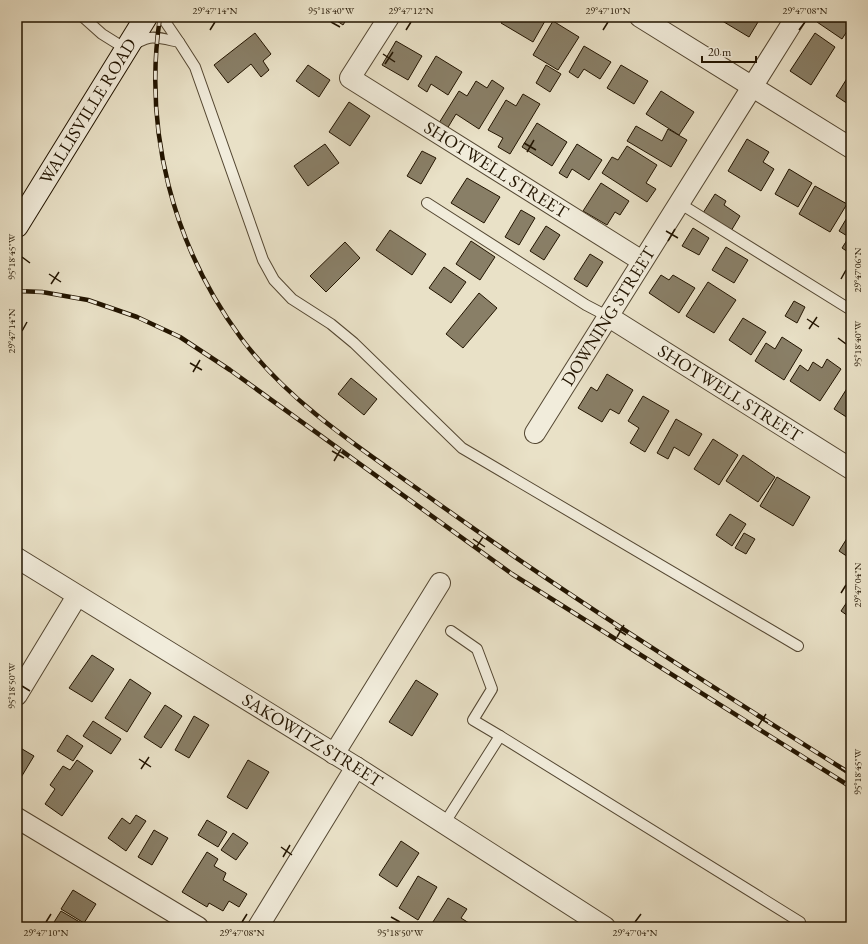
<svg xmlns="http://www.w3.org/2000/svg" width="868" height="944" viewBox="0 0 868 944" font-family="'EB Garamond',serif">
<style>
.building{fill:#897f67;stroke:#221400}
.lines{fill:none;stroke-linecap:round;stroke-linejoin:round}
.service-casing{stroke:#544732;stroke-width:12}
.minor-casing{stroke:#544732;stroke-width:22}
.secondary-casing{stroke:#221400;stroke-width:24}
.service{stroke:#f1ecdb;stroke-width:10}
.minor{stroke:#f1ecdb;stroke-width:20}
.secondary{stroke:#f1ecdb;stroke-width:22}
.rail-casing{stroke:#221400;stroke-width:4.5}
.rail{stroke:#f1ecdb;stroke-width:3;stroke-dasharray:9;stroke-linecap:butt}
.ticks{fill:none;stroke:#221400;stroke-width:1.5}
.labels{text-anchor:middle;stroke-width:3;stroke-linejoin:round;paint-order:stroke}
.street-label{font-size:18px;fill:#221400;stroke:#f1ecdb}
.neatline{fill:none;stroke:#221400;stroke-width:1.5}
.ticks-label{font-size:10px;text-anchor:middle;fill:#221400}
</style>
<rect width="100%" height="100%" fill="#e9e1c7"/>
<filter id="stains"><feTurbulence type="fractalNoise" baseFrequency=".005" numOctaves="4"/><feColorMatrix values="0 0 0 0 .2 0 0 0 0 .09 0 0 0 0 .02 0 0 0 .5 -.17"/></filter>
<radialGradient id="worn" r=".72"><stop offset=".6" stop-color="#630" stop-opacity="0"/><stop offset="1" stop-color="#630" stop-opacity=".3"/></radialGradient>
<g class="building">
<path d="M 331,17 L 348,17 L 343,25 Z"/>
<path d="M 505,17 L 538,17 L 545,21 L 533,42 L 501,23 Z"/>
<path d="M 720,17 L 761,17 L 749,37 L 719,19 Z"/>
<path d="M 820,17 L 851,17 L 851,25 L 842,39 L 817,22 Z"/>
<path d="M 553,21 L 579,37 L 558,70 L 533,55 Z"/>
<path d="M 255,33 L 271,54 L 263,61 L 269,70 L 261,77 L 251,64 L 228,83 L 214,65 Z"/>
<path d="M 815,33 L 835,47 L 811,85 L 790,71 Z"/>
<path d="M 396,41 L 422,56 L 408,80 L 382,65 Z"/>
<path d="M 584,46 L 611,62 L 600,79 L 584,69 L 578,78 L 569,72 Z"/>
<path d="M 436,56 L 462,72 L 448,95 L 431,84 L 427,92 L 418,86 Z"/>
<path d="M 308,65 L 330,80 L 319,97 L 296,81 Z"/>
<path d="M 546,65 L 561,74 L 550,92 L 536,83 Z"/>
<path d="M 621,65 L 648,81 L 634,104 L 607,88 Z"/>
<path d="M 851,72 L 851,106 L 836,96 Z"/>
<path d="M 492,80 L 504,88 L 479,129 L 456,114 L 447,129 L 439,123 L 459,91 L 467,96 L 476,81 L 487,88 Z"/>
<path d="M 661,91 L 694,112 L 679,135 L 646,114 Z"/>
<path d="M 523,94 L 540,104 L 510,154 L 498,147 L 503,138 L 488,130 L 506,100 L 516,106 Z"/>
<path d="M 349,102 L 370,116 L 350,146 L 329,132 Z"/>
<path d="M 537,123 L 567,142 L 552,166 L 522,147 Z"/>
<path d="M 636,126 L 662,141 L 668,129 L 687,140 L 671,167 L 627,141 Z"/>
<path d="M 747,139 L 769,152 L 763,162 L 774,169 L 761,191 L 728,171 Z"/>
<path d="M 325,144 L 339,163 L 308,186 L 294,166 Z"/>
<path d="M 577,144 L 602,160 L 589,180 L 572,169 L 567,178 L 559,173 Z"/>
<path d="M 627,146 L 657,165 L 646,183 L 656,189 L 647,202 L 602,173 L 612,157 L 618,160 Z"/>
<path d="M 422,151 L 436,158 L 421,184 L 407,176 Z"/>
<path d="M 789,169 L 812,183 L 798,207 L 775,194 Z"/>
<path d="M 467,178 L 500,197 L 484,223 L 451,203 Z"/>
<path d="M 601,183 L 629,201 L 620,215 L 615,212 L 607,225 L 583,211 Z"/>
<path d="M 815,186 L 847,204 L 830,232 L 799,214 Z"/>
<path d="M 715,194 L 726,201 L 724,205 L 740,216 L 731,231 L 703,213 Z"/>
<path d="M 521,210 L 535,218 L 519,245 L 505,237 Z"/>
<path d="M 851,211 L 851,254 L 842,248 L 849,237 L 839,231 Z"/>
<path d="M 546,226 L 560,235 L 544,260 L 530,251 Z"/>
<path d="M 693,228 L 709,238 L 699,255 L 682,246 Z"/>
<path d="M 390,230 L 426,254 L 412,275 L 376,250 Z"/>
<path d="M 471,241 L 495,257 L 480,280 L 456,264 Z"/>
<path d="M 345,242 L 360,258 L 326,292 L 310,276 Z"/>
<path d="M 726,247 L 748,260 L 734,283 L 712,270 Z"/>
<path d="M 590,254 L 603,262 L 587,287 L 574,279 Z"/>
<path d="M 444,267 L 466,282 L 451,303 L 429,288 Z"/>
<path d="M 661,275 L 669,280 L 673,275 L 695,288 L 679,313 L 649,293 Z"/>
<path d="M 708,282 L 736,300 L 714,333 L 686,316 Z"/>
<path d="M 479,293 L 497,308 L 463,348 L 446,334 Z"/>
<path d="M 794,301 L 805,307 L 797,323 L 785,316 Z"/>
<path d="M 743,318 L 766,332 L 751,355 L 729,340 Z"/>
<path d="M 782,337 L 802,350 L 784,380 L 755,361 L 766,343 L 775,349 Z"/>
<path d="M 827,359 L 841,369 L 820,401 L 790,381 L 800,365 L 808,371 L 813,362 L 822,368 Z"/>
<path d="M 607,374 L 633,390 L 619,414 L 610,409 L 602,422 L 578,408 L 591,387 L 597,391 Z"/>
<path d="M 351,378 L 377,399 L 364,415 L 338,394 Z"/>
<path d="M 851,382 L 851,420 L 834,409 Z"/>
<path d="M 643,396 L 669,411 L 645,452 L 630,443 L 639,428 L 628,421 Z"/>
<path d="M 676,419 L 702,434 L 689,456 L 674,447 L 668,459 L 657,453 Z"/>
<path d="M 713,439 L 738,455 L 719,485 L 694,469 Z"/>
<path d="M 743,455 L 775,477 L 758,502 L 726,481 Z"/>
<path d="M 777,477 L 810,497 L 793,526 L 760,506 Z"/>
<path d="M 730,514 L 746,524 L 732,546 L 716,535 Z"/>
<path d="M 851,532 L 851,559 L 839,551 Z"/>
<path d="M 744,533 L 755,539 L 746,554 L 735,548 Z"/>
<path d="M 851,596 L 851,618 L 841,611 Z"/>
<path d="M 92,655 L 114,669 L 92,702 L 69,688 Z"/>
<path d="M 130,679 L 151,693 L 127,732 L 105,718 Z"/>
<path d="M 416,680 L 438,694 L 412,736 L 389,722 Z"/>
<path d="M 165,705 L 182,716 L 161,748 L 144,737 Z"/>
<path d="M 194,716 L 209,725 L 189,758 L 175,750 Z"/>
<path d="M 93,721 L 121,739 L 111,754 L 83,736 Z"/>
<path d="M 67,735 L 83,746 L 73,761 L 57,751 Z"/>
<path d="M 17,746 L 34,756 L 17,784 Z"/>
<path d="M 77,760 L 93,771 L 62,816 L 45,804 L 55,789 L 50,785 L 63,766 L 70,770 Z"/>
<path d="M 248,760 L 269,772 L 247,809 L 227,797 Z"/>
<path d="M 136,815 L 146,821 L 126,851 L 108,838 L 122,818 L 130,824 Z"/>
<path d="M 207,820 L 227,832 L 218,847 L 198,835 Z"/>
<path d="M 154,830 L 168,838 L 152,865 L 138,857 Z"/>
<path d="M 233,833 L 248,843 L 236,860 L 221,850 Z"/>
<path d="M 401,841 L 419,853 L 397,887 L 379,875 Z"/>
<path d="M 207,852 L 218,859 L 214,866 L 226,873 L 223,880 L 247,894 L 239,907 L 229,901 L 223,911 L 209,903 L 207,907 L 182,892 Z"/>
<path d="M 418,876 L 437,887 L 418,920 L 399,908 Z"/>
<path d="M 73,890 L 96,904 L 84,923 L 61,909 Z"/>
<path d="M 448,898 L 467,909 L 461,918 L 469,923 L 467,927 L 434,927 L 431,925 Z"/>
<path d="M 61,911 L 83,924 L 82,927 L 51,927 Z"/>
</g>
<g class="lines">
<defs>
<g id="service">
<path d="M 83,17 L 102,34 L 126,49 C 151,34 151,36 179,42 L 195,67 L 263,260 L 274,280 L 292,299 L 331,324 L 354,343 L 462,448 L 798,646"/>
<path d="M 162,17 L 179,42"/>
<path d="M 427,203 L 586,305 L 609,317"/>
<path d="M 679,203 L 851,310"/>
<path d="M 451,631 L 477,649 L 492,689 L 473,720 L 500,736"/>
<path d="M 444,824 L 500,736 L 800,922"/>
</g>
<g id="minor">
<path id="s1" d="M 389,17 L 350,78 L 642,261"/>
<path d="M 640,17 L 851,148"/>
<path id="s2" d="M 609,317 L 851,469"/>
<path id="s3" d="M 535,433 L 796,17"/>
<path id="s4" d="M 17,558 L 356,767 L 605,927"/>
<path d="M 17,695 L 77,596"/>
<path d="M 334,754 L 440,583"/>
<path d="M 17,818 L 198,927"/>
<path d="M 258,927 L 356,767"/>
</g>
<g id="secondary">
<path id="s5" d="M 17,226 L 146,17"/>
</g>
</defs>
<use href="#service" class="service-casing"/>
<use href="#minor" class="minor-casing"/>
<use href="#secondary" class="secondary-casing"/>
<use href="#service" class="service"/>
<use href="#minor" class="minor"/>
<use href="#secondary" class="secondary"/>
<defs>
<g id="rail">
<path d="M 160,17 C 143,131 173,246 241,338 C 290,404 363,450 429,497 C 566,595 708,684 851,774"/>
<path d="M 17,291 L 42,292 L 88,300 L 137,317 L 180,337 L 230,370 L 512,574 L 851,787"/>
</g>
</defs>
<use href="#rail" class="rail-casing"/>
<use href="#rail" class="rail"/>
</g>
<path class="ticks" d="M 331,22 L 340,27M 210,30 L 215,22M 406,30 L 411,22M 603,30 L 608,22M 799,30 L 805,22M 383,54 L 395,62M 385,64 L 393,52M 524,143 L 536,150M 527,152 L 534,140M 666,231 L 678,238M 668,241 L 675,229M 22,257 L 30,263M 49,274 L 61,282M 841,279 L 846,270M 51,284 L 59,272M 807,319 L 819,327M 809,329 L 817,317M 22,331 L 27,322M 838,338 L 846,344M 190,363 L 202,370M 193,372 L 200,360M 332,451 L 344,458M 334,461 L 341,449M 473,539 L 485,547M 475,549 L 483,537M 841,593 L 846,585M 615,628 L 626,635M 617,637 L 624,625M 22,686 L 30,691M 756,716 L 768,723M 758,726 L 766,714M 139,759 L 151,767M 838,767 L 846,772M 141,769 L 149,757M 281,847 L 292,855M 283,857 L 290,845M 391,917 L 400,922M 46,922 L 51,914M 242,922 L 247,914M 635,922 L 641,914"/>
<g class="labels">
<g class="street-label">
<text dy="6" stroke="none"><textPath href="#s5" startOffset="135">WALLISVILLE ROAD</textPath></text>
<text dy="6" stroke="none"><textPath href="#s1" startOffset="245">SHOTWELL STREET</textPath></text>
<text dy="6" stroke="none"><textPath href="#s3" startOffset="138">DOWNING STREET</textPath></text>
<text dy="6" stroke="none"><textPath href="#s2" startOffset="143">SHOTWELL STREET</textPath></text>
<text dy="6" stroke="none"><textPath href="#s4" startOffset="347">SAKOWITZ STREET</textPath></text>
</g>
</g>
<rect width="868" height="944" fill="none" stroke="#e9e1c7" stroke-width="44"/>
<path d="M702 56v6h54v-6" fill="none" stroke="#221400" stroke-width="2"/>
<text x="708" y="56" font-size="12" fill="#221400" stroke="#f1ecdb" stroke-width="3" paint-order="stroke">20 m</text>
<rect x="22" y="22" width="824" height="900" class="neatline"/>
<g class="ticks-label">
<text x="215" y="14">29°47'14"N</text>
<text x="331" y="14">95°18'40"W</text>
<text x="411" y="14">29°47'12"N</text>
<text x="608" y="14">29°47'10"N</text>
<text x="805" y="14">29°47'08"N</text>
<text transform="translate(11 257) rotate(-90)" y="4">95°18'45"W</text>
<text transform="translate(857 270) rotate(-90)" y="4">29°47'06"N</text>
<text transform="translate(11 331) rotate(-90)" y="4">29°47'14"N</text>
<text transform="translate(857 344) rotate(-90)" y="4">95°18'40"W</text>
<text transform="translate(857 585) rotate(-90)" y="4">29°47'04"N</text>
<text transform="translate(11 686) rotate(-90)" y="4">95°18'50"W</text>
<text transform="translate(857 772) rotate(-90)" y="4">95°18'45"W</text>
<text x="46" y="936">29°47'10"N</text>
<text x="242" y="936">29°47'08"N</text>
<text x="400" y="936">95°18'50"W</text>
<text x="635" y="936">29°47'04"N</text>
</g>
<rect width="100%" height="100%" filter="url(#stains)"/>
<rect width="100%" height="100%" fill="url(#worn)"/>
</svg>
